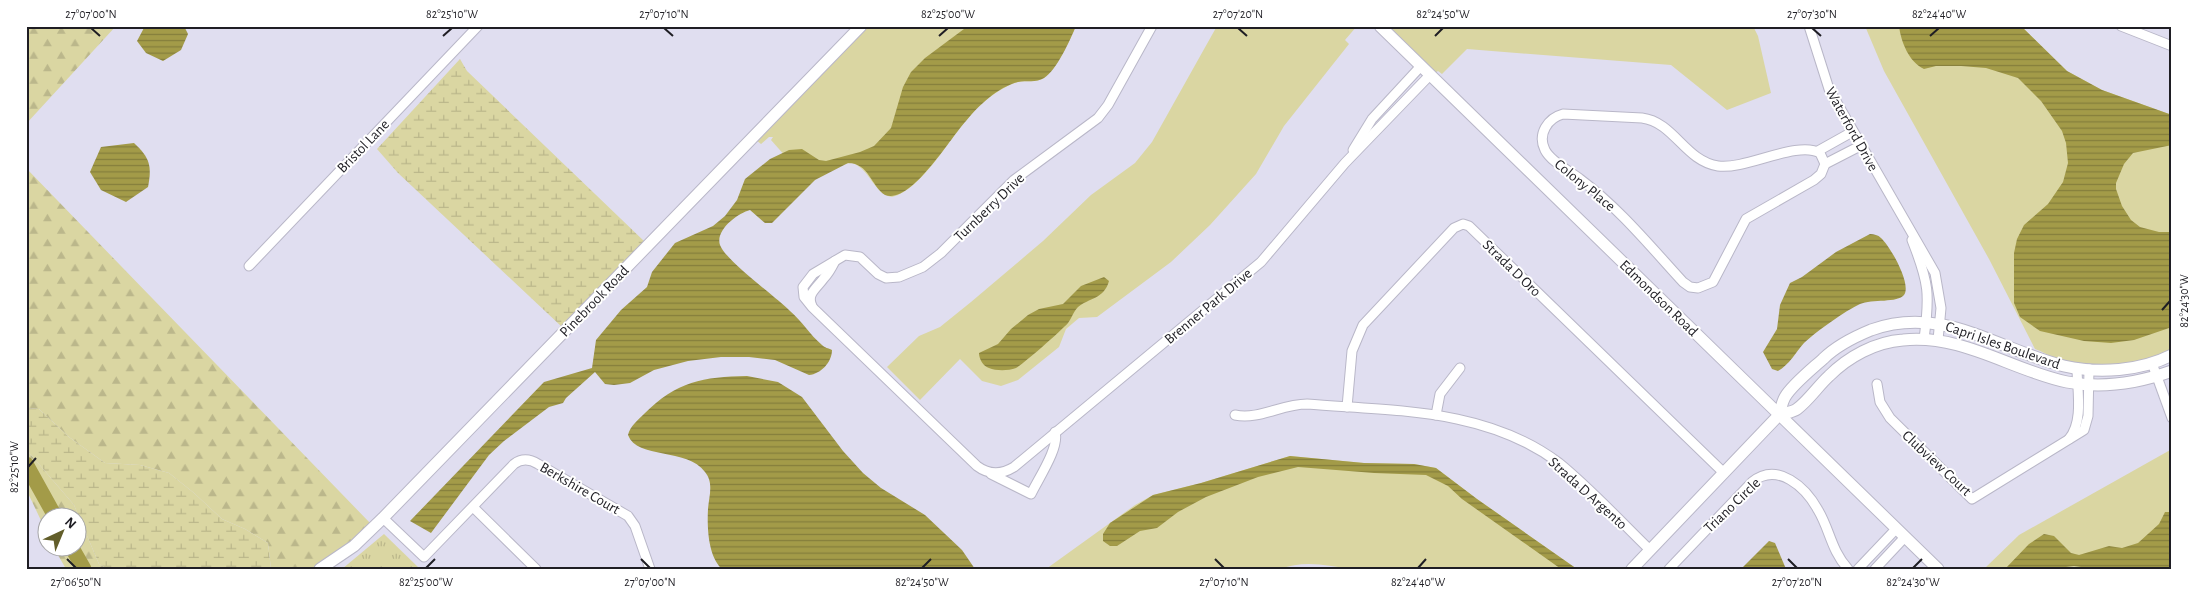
<svg xmlns="http://www.w3.org/2000/svg" width="2198" height="595" viewBox="0 0 2198 595" font-family="'Alegreya Sans',sans-serif">
<style>
.grass{fill:#dad6a2}
.forest{fill:url(#forest-firs)}
.wetland{fill:url(#wetland-marsh)}
.park{fill:url(#park-tufts)}
.water{fill:url(#water-rules)}
.lines{fill:none;stroke-linecap:round;stroke-linejoin:round}
.river{stroke:#a39b48;stroke-width:15}
.minor-casing{stroke:#b9b7c8;stroke-width:11}
.tertiary-casing{stroke:#b9b7c8;stroke-width:13}
.minor{stroke:#fff;stroke-width:9}
.tertiary{stroke:#fff;stroke-width:11}
.ticks{fill:none;stroke:#1f1e24;stroke-width:2}
.labels{text-anchor:middle;stroke-width:4;stroke-linejoin:round;paint-order:stroke}
.street-label{font-size:15px;fill:#1f1e24;stroke:#fff}
.neatline{fill:none;stroke:#1f1e24;stroke-width:2}
.ticks-label{font-size:12px;text-anchor:middle;fill:#1f1e24}
</style>
<defs>
<pattern id="forest-firs" width="22" height="20" patternUnits="userSpaceOnUse" patternTransform="scale(1.25)"><rect width="22" height="20" fill="#dad6a2"/><path d="M5 1l3.5 6h-7zM16 11l3.5 6h-7z" fill="#bbb78b"/></pattern>
<pattern id="wetland-marsh" width="20" height="14" patternUnits="userSpaceOnUse" patternTransform="scale(1.25)"><rect width="20" height="14" fill="#dad6a2"/><path d="M1 5h8M5 5V1M11 12h8M15 12V8" fill="none" stroke="#bbb78b"/></pattern>
<pattern id="park-tufts" width="24" height="20" patternUnits="userSpaceOnUse" patternTransform="scale(1.25)"><rect width="24" height="20" fill="#dad6a2"/><path d="M3 7l-1-3M5 7V3M7 7l1-3M15 17l-1-3M17 17v-4M19 17l1-3" fill="none" stroke="#bbb78b"/></pattern>
<pattern id="water-rules" width="6" height="5" patternUnits="userSpaceOnUse" patternTransform="scale(1.25)"><rect width="6" height="5" fill="#a39b48"/><path d="M0 2.5h6" fill="none" stroke="#847e3c"/></pattern>
</defs>
<rect width="100%" height="100%" fill="#e0def0"/>
<g class="grass">
<path d="M 867,26 L 1076,26 C 1070,40 1056,70 1044,78 C 1036,83 1026,80 1018,82 C 1001,87 982,102 971,115 C 950,137 922,190 892,197 C 874,194 871,171 853,163 C 838,163 821,174 810,184 L 771,140 L 773,137 L 769,137 L 761,144 L 756,140 Z"/>
<path d="M 1217,26 L 1357,26 L 1345,40 L 1349,44 L 1284,126 L 1256,174 L 1210,225 L 1171,262 L 1097,317 L 1079,318 L 1066,329 L 1059,347 L 1018,380 L 1001,386 L 982,381 L 960,359 L 920,400 L 887,367 L 919,336 L 940,327 L 971,302 L 1043,241 L 1091,195 L 1135,163 L 1152,142 Z"/>
<path d="M 1387,26 L 1753,26 L 1758,36 L 1771,93 L 1727,110 L 1671,65 L 1467,49 L 1442,74 L 1438,71 L 1435,73 Z"/>
<path d="M 1865,26 L 2021,26 L 2067,71 L 2102,90 L 2172,115 L 2172,350 C 2137,368 2093,369 2056,358 C 2048,356 2042,351 2035,349 L 1989,259 L 1884,71 Z"/>
<path d="M 2172,449 L 2172,569 L 1984,569 L 2019,535 Z"/>
<path d="M 1290,456 L 1364,463 L 1414,464 L 1436,468 L 1477,499 L 1577,569 L 1350,569 C 1327,565 1303,560 1280,569 L 1046,569 L 1135,505 L 1153,495 L 1201,483 Z"/>
</g>
<g class="forest">
<path d="M 26,26 L 116,26 L 26,124 Z"/>
<path d="M 26,168 L 371,524 L 360,535 L 313,569 L 271,569 L 268,543 L 245,529 L 222,519 L 194,493 L 169,473 L 140,465 L 105,463 L 69,437 L 39,409 L 26,408 Z"/>
<path d="M 26,449 L 74,505 L 99,564 L 108,569 L 66,569 L 54,548 L 78,548 L 78,518 L 48,518 L 47,533 L 26,489 Z"/>
</g>
<g class="wetland">
<path d="M 460,59 L 467,71 L 645,242 L 562,327 L 398,173 L 377,149 Z"/>
<path d="M 26,408 L 39,409 L 69,437 L 105,463 L 140,465 L 169,473 L 194,493 L 222,519 L 245,529 L 268,543 L 271,569 L 108,569 L 99,564 L 74,505 L 26,449 Z"/>
</g>
<path class="park" d="M 384,534 L 420,569 L 342,569 Z"/>
<g class="water">
<path d="M 145,26 L 184,26 L 188,34 L 181,50 L 163,61 L 146,53 L 137,41 Z"/>
<path d="M 968,26 L 1076,26 C 1070,40 1057,70 1044,78 C 1036,83 1026,80 1018,82 C 998,87 978,106 966,121 C 950,138 911,205 885,195 C 871,186 869,163 848,163 L 815,180 L 772,223 L 765,223 L 750,210 C 738,213 715,230 720,245 C 725,260 776,297 790,311 C 802,321 810,335 822,345 C 825,348 828,348 832,350 C 832,362 821,374 809,375 L 775,360 L 749,357 L 721,357 L 688,361 L 654,370 L 630,383 L 614,385 L 605,384 L 595,372 L 566,398 L 563,403 L 549,407 L 504,441 L 489,455 L 431,533 L 410,521 L 544,382 L 592,368 L 596,340 L 621,310 L 647,287 L 652,272 L 675,243 L 713,226 L 725,216 L 737,200 L 745,179 L 770,159 L 789,150 L 802,149 L 819,160 L 826,161 L 860,152 L 874,146 L 891,128 L 903,87 L 911,72 L 925,58 Z"/>
<path d="M 1899,26 L 2021,26 L 2067,71 L 2102,90 L 2172,115 L 2172,145 L 2133,153 L 2124,164 L 2116,183 L 2116,189 L 2122,206 L 2131,220 L 2140,227 L 2159,232 L 2172,232 L 2172,327 L 2134,340 L 2111,343 L 2084,341 L 2040,331 L 2020,317 L 2014,303 L 2014,253 L 2017,239 L 2024,225 L 2048,204 L 2063,182 L 2068,163 L 2066,143 L 2062,131 L 2041,101 L 2018,78 L 1986,68 L 1961,66 L 1936,66 L 1924,69 C 1909,62 1901,42 1899,26 Z"/>
<path d="M 134,143 C 150,158 152,166 148,187 L 126,202 L 101,190 L 90,172 L 101,147 Z"/>
<path d="M 1870,234 C 1874,234 1878,235 1881,238 C 1890,246 1912,284 1904,295 C 1898,303 1872,299 1860,304 C 1845,311 1817,331 1804,343 C 1796,352 1789,365 1778,371 L 1772,369 L 1763,352 L 1777,329 L 1780,305 L 1790,283 L 1802,277 L 1836,252 Z"/>
<path d="M 1104,277 L 1109,281 C 1104,299 1089,298 1078,307 C 1073,312 1072,318 1068,323 C 1062,330 1021,366 1016,368 C 1008,371 996,371 989,368 C 983,366 979,359 979,353 L 998,344 L 1011,329 L 1028,315 L 1039,309 L 1063,304 L 1081,286 Z"/>
<path d="M 747,376 L 778,382 L 802,397 L 843,451 L 863,473 L 881,488 L 925,515 L 962,550 L 975,569 L 721,568 C 708,555 707,527 708,509 C 709,496 714,483 705,472 C 687,447 637,460 628,435 C 630,426 638,420 644,414 C 677,381 703,377 747,376 Z"/>
<path d="M 1290,456 L 1364,463 L 1414,464 L 1436,468 L 1477,499 L 1577,569 L 1561,569 L 1462,499 L 1448,486 L 1426,475 L 1374,473 L 1298,467 L 1258,477 L 1206,497 L 1178,512 L 1157,528 L 1140,531 L 1117,546 L 1110,546 L 1103,541 L 1103,534 L 1110,523 L 1153,495 L 1201,483 Z"/>
<path d="M 2165,512 L 2172,512 L 2172,569 L 2095,569 L 2074,566 L 2050,569 L 2005,569 L 2029,544 L 2044,534 L 2054,536 L 2071,553 L 2079,555 L 2109,546 L 2122,548 L 2138,543 L 2159,524 Z"/>
<path d="M 1769,541 L 1775,543 L 1786,569 L 1741,569 Z"/>
</g>
<g class="lines">
<g class="river">
<path d="M 26,464 L 56,518"/>
<path d="M 72,548 L 84,569"/>
</g>
<defs>
<g id="minor">
<path d="M 1152,26 L 1108,105 L 1098,118 L 1014,180 L 941,253 L 923,267 L 899,277 L 886,278 L 878,274 L 860,257 L 845,255 L 813,274 L 803,287 L 804,297 L 812,307 L 977,466 C 989,475 1001,475 1014,467 L 1261,262 L 1345,163 L 1430,75"/>
<path d="M 1809,26 L 1829,89 L 1935,273 L 1941,308 L 1938,340"/>
<path d="M 2121,26 L 2172,46"/>
<path d="M 1563,114 L 1642,118 C 1674,122 1685,161 1718,166 C 1746,170 1797,140 1820,153 L 1825,164 L 1821,174 L 1814,180 L 1746,219 L 1713,282 L 1698,288 L 1690,287 L 1683,282 C 1650,246 1619,208 1580,179 C 1570,171 1551,162 1545,150 C 1537,134 1548,118 1563,114 Z"/>
<path d="M 1353,150 L 1372,119 L 1421,66"/>
<path d="M 1818,151 L 1852,132"/>
<path d="M 1825,164 L 1860,146"/>
<path d="M 1912,240 C 1929,283 1930,294 1924,339"/>
<path d="M 249,266 L 478,26"/>
<path d="M 812,306 C 806,294 817,288 824,278 C 829,273 832,267 835,261"/>
<path d="M 2152,363 L 2172,418"/>
<path d="M 1877,384 L 1880,402 L 1890,418 L 1972,499 L 2084,430 L 2088,416 L 2089,369"/>
<path d="M 1347,407 L 1352,351 L 1363,325 L 1454,228 L 1463,224 L 1469,226 L 1724,473"/>
<path d="M 1235,415 C 1259,420 1282,404 1307,404 C 1394,411 1486,408 1559,463 C 1591,489 1620,521 1650,550"/>
<path d="M 1436,415 L 1440,394 L 1460,368"/>
<path d="M 2069,439 C 2084,421 2077,389 2077,368"/>
<path d="M 991,474 L 1031,494 C 1038,479 1060,447 1055,432"/>
<path d="M 473,507 L 536,569"/>
<path d="M 383,518 L 424,557 L 514,464 C 522,458 530,459 538,464 L 628,516 L 635,526 L 650,569"/>
<path d="M 1669,569 L 1752,482 C 1778,461 1806,488 1818,510 C 1830,530 1831,550 1848,569"/>
<path d="M 1858,569 L 1896,529"/>
<path d="M 1875,569 L 1905,537"/>
</g>
<g id="tertiary">
<path d="M 1380,26 L 1938,569"/>
<path d="M 1779,415 C 1785,413 1793,412 1797,409 C 1809,400 1818,386 1829,376 C 1848,357 1875,342 1903,340 C 1964,334 2010,370 2067,382 C 2103,389 2138,383 2172,371"/>
<path d="M 320,569 L 354,546 L 383,518 L 861,26"/>
<path d="M 1632,569 L 1779,415 C 1781,409 1782,402 1785,397 C 1792,385 1812,369 1823,359 C 1836,346 1854,337 1871,330 C 1943,304 1998,350 2064,366 C 2099,374 2140,371 2172,355"/>
</g>
</defs>
<use href="#minor" class="minor-casing"/>
<use href="#tertiary" class="tertiary-casing"/>
<use href="#minor" class="minor"/>
<use href="#tertiary" class="tertiary"/>
</g>
<path class="ticks" d="M 91,28 L 100,36M 664,28 L 673,36M 1238,28 L 1247,36M 1812,28 L 1821,36M 443,36 L 452,28M 939,36 L 948,28M 1435,36 L 1443,28M 1930,36 L 1939,28M 2162,310 L 2170,301M 28,467 L 36,458M 67,559 L 76,568M 641,559 L 650,568M 1215,559 L 1224,568M 1788,559 L 1797,568M 426,568 L 435,559M 922,568 L 931,559M 1418,568 L 1426,559M 1913,568 L 1922,559"/>
<g class="labels">
<g class="street-label">
<text transform="translate(1852 129) rotate(61)" y="5">Waterford Drive</text>
<text transform="translate(363 146) rotate(-46)" y="5">Bristol Lane</text>
<text transform="translate(1585 185) rotate(39)" y="5">Colony Place</text>
<text transform="translate(989 207) rotate(-44)" y="5">Turnberry Drive</text>
<text transform="translate(1512 268) rotate(44)" y="5">Strada D Oro</text>
<text transform="translate(1659 298) rotate(44)" y="5">Edmondson Road</text>
<text transform="translate(594 301) rotate(-46)" y="5">Pinebrook Road</text>
<text transform="translate(1208 306) rotate(-40)" y="5">Brenner Park Drive</text>
<text transform="translate(2003 345) rotate(19)" y="5">Capri Isles Boulevard</text>
<text transform="translate(1937 463) rotate(43)" y="5">Clubview Court</text>
<text transform="translate(580 488) rotate(30)" y="5">Berkshire Court</text>
<text transform="translate(1588 493) rotate(42)" y="5">Strada D Argento</text>
<text transform="translate(1732 505) rotate(-44)" y="5">Triano Circle</text>
</g>
</g>
<rect width="2198" height="595" fill="none" stroke="#ffffff" stroke-width="55"/>
<g transform="translate(62 532) rotate(44)"><circle r="24" fill="#ffffff" stroke="#a5a5a7"/>
<path d="M0-4L9 19L0 12L-9 19Z" fill="#625e2a"/>
<text y="-8" font-size="14" font-weight="bold" text-anchor="middle" fill="#1f1e24">N</text>
</g>
<rect x="28" y="28" width="2142" height="540" class="neatline"/>
<g class="ticks-label">
<text x="91" y="18">27°07'00"N</text>
<text x="452" y="18">82°25'10"W</text>
<text x="664" y="18">27°07'10"N</text>
<text x="948" y="18">82°25'00"W</text>
<text x="1238" y="18">27°07'20"N</text>
<text x="1443" y="18">82°24'50"W</text>
<text x="1812" y="18">27°07'30"N</text>
<text x="1939" y="18">82°24'40"W</text>
<text transform="translate(2184 301) rotate(-90)" y="4">82°24'30"W</text>
<text transform="translate(14 467) rotate(-90)" y="4">82°25'10"W</text>
<text x="76" y="586">27°06'50"N</text>
<text x="426" y="586">82°25'00"W</text>
<text x="650" y="586">27°07'00"N</text>
<text x="922" y="586">82°24'50"W</text>
<text x="1224" y="586">27°07'10"N</text>
<text x="1418" y="586">82°24'40"W</text>
<text x="1797" y="586">27°07'20"N</text>
<text x="1913" y="586">82°24'30"W</text>
</g>
</svg>
